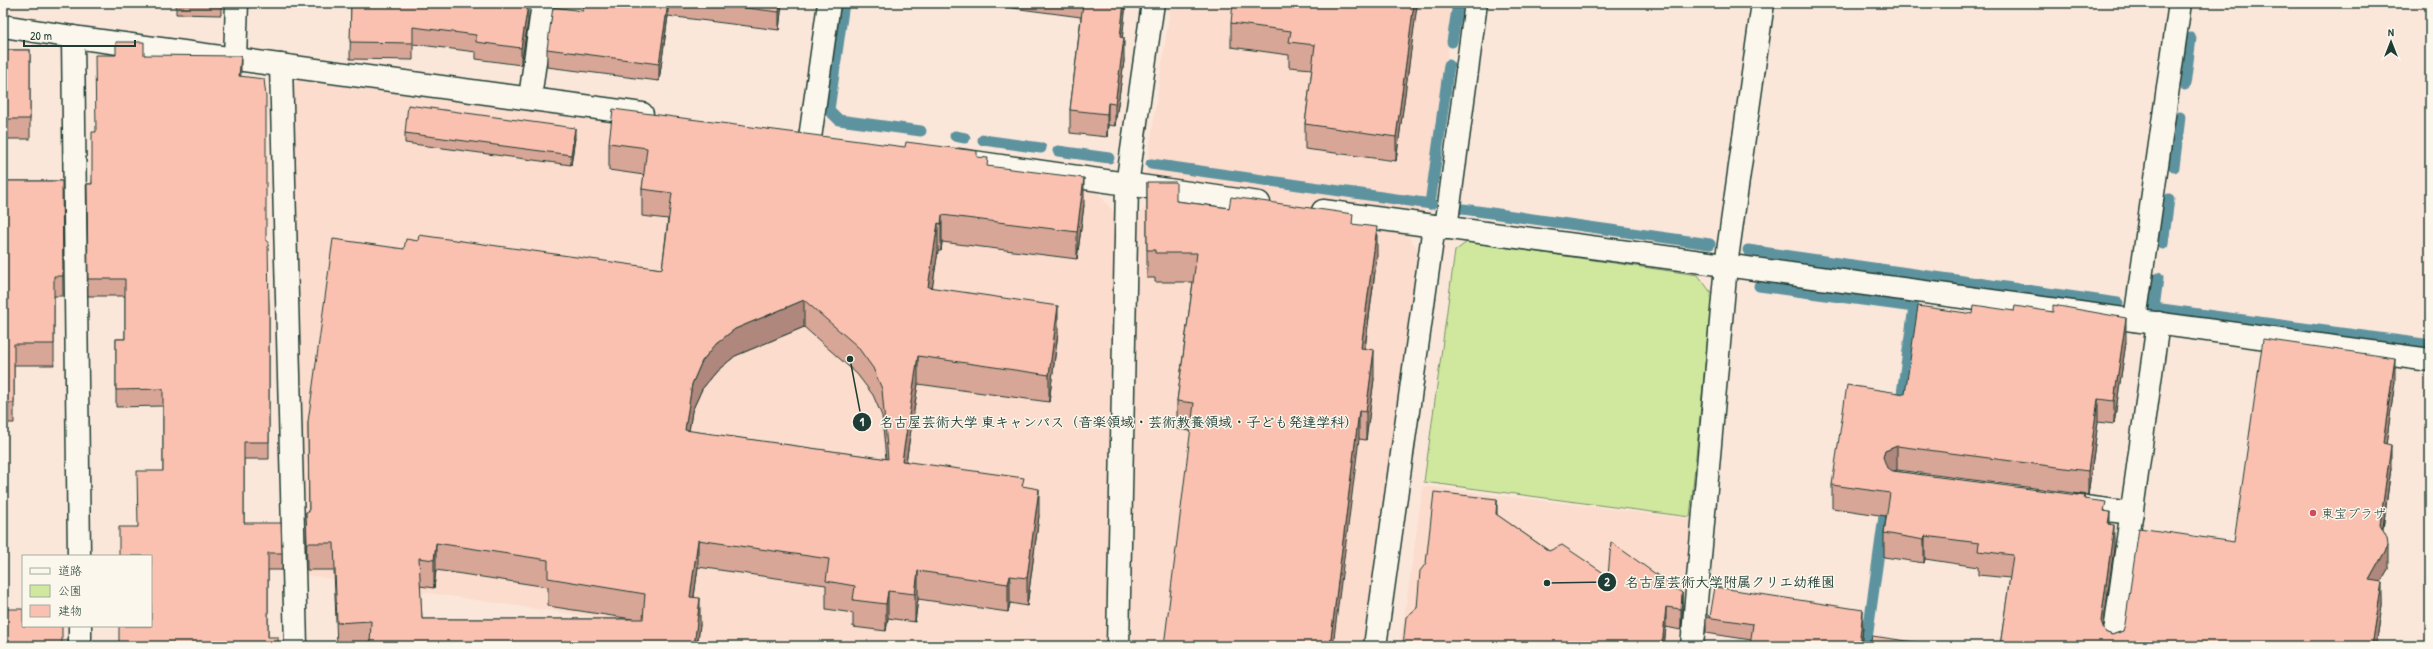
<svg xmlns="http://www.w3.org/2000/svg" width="2433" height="649" viewBox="0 0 2433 649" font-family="'Patrick Hand','Klee One',sans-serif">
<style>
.built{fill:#fbdccd}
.green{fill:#d0e89e;stroke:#789269}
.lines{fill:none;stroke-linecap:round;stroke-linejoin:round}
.stream{stroke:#5d939f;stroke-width:11}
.minor-casing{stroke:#1f3d34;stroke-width:25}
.minor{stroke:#fbf7ec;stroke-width:22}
.wall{fill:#d7a697;stroke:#1f3d34;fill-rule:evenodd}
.shaded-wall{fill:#af877b;stroke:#1f3d34}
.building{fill:#fac1b0;stroke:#1f3d34;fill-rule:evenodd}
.poi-dot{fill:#d1495b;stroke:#fbf7ec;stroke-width:1.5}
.labels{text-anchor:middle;stroke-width:3;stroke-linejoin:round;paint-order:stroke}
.poi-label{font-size:13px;fill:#1f3d34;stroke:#fbf7ec;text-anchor:start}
.leader{fill:none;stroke:#1f3d34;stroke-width:1.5}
.callout-dot{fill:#1f3d34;stroke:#fbf7ec;stroke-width:1.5}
.mark-label{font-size:12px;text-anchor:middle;font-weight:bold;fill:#fff}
.callout-label{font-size:14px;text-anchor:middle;font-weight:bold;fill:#1f3d34;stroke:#fbf7ec;stroke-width:3;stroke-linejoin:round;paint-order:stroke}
</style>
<rect width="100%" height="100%" fill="#fbe7da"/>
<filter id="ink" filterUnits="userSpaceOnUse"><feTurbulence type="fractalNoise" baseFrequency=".025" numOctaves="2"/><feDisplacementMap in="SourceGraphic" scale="8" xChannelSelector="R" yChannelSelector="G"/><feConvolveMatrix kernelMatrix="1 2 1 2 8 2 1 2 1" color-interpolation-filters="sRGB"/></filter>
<g filter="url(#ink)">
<g class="built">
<path d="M 1171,3 L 1427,3 L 1454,7 L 1427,204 L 1408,236 L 1418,250 L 1364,646 L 614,646 L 618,621 L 306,575 L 289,93 L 298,78 L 1096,191 L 1113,211 L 1140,212 L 1159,197 L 1146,173 Z"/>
<path d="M 1423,486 L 1692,519 L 1679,646 L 1400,646 Z"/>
</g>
<path class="green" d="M 1467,242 L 1698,275 L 1712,294 L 1690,517 L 1424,482 L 1455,251 Z"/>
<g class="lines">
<g class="stream">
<path d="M 844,3 L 829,110 L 839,120 L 921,131"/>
<path d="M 1452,42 L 1458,3"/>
<path d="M 2185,85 L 2191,38"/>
<path d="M 955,136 L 965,138"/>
<path d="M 983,140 L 1041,148"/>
<path d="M 1058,151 L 1109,158"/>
<path d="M 1151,164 L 1431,204"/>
<path d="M 2174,167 L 2180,117"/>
<path d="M 1430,204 L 1449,65"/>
<path d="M 1463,209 L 1710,244"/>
<path d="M 2163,244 L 2169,199"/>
<path d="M 1748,250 L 2118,303"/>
<path d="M 2158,278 L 2154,308 L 2424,344"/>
<path d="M 1759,286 L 1914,307 L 1900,408"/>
<path d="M 1866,646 L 1886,502"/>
</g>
<defs>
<g id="minor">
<path d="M 3,26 L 73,37 L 642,114"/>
<path d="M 73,37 L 79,556"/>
<path d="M 235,57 L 237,3"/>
<path d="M 281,65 L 296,646"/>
<path d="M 530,98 L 543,3"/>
<path d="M 810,138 L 829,3"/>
<path d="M 959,160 L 1259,203"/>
<path d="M 1323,211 L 2430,360"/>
<path d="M 1446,228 L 1476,3"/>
<path d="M 2135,320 L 2180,3"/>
<path d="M 2076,506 L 2132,513"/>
<path d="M 80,626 L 80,646"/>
<path d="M 1118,646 L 1127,185 L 1153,3"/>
<path d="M 1375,646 L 1434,226"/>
<path d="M 1692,646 L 1726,265 L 1763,3"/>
<path d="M 2113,646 L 2158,323"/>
</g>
</defs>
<use href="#minor" class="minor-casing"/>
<use href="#minor" class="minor"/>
</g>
<g class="wall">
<path d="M 176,3 L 221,3 L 221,15 L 176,14 Z"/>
<path d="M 351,3 L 528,22 L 521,65 L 476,59 L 476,52 L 413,44 L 413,60 L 350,59 Z"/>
<path d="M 584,3 L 782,3 L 779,30 L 668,16 L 659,81 L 547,67 L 547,49 L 583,11 Z"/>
<path d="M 997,3 L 1126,3 L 1122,38 L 1124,61 L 1115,126 L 1108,125 L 1107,137 L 1070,133 L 1070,110 L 1081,17 L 997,6 Z"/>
<path d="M 1417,3 L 1396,161 L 1305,149 L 1305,124 L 1312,69 L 1289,67 L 1289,55 L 1231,47 L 1231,23 Z"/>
<rect x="3" y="50" width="27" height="89"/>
<path d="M 116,55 L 144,55 L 241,76 L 266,241 L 269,307 L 269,459 L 244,459 L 244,523 L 282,553 L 282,570 L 268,570 L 268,637 L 278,646 L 138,527 L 163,471 L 163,406 L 116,407 L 116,339 L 125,339 L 125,296 L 88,296 L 87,184 L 92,184 L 96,132 Z"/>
<path d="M 405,133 L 575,138 L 571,165 L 405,143 Z"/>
<path d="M 609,143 L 977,157 L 988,167 L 1084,205 L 1077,259 L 942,242 L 941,251 L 938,251 L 932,288 L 1058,333 L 1049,402 L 918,384 L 906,462 L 1024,487 L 1039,516 L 1027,606 L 1010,603 L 1008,612 L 918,599 L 915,622 L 888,618 L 886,631 L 853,627 L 853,613 L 826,609 L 826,585 L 698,567 L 694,597 L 700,625 L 697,646 L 337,646 L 334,570 L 307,570 L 306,512 L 309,512 L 308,422 L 404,249 L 418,241 L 662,269 L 668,219 L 642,216 L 642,189 L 644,175 L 609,170 ZM 804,327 L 857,374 L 873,395 L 882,416 L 886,459 L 689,431 L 692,411 L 702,389 L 717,371 L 735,356 ZM 436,570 L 548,587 L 548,606 L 632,619 L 422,619 L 420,586 L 434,588 Z"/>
<path d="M 3,181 L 62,181 L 63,296 L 54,296 L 54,365 L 14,365 L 14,423 L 3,423 Z"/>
<path d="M 1147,182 L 1176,201 L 1353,224 L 1377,256 L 1365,349 L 1374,379 L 1366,440 L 1359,439 L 1190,431 L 1177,429 L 1177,401 L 1193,282 L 1155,282 L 1155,278 L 1147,278 Z"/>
<path d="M 2014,311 L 2053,312 L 2126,342 L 2114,424 L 2098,422 L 2088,495 L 1897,470 L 1893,471 L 2085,499 L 2106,511 L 2110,524 L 2114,548 L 2103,627 L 2105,632 L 2112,635 L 2123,631 L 2234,542 L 2395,381 L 2386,444 L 2391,468 L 2383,530 L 2388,569 L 2381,581 L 2382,605 L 2376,646 L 2000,646 L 2010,578 L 1978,575 L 1978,567 L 1925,559 L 1924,563 L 1884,557 L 1884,533 L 1886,516 L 1832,508 L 1832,485 L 1905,394 L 1973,314 Z"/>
<path d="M 1497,515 L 1549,551 L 1608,576 L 1682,593 L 1682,614 L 1681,630 L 1666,627 L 1664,646 L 1403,646 L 1417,608 L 1426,563 Z"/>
<path d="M 1706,614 L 1710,617 L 1863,627 L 1861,646 L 1750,646 L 1751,640 L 1706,633 Z"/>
</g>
<g class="shaded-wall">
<path d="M 668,3 L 668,16 L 659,81 L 659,64 Z"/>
<path d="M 780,3 L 782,3 L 779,30 L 779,12 Z"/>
<path d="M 1124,3 L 1126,3 L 1120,60 L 1120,37 Z"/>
<path d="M 1414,3 L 1417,3 L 1417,6 L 1396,161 L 1396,137 Z"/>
<path d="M 528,5 L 528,22 L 521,65 L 521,48 Z"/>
<path d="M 1124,38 L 1124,61 L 1115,126 L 1115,104 Z"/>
<path d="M 241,56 L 241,73 L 239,93 L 239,76 Z"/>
<path d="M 1108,103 L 1108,125 L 1107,137 L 1107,114 Z"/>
<path d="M 575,128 L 575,138 L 571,165 L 571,155 Z"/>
<path d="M 1084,178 L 1084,205 L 1077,259 L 1077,232 Z"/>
<path d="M 942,215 L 942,242 L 941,251 L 941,224 Z"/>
<path d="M 938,223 L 938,251 L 928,315 L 928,287 Z"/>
<path d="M 1377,227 L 1377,256 L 1361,377 L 1361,348 Z"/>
<path d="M 804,300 L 804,327 L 735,356 L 717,371 L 702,389 L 692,411 L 685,458 L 685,430 L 692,384 L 702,361 L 717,343 L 735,329 Z"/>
<path d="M 1058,306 L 1058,333 L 1049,402 L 1049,375 Z"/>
<path d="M 2126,318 L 2126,342 L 2114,424 L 2114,401 Z"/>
<path d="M 1374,350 L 1374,379 L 1366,440 L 1366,412 Z"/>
<path d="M 918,356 L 918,384 L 902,488 L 902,461 Z"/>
<path d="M 2395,358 L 2395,381 L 2383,467 L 2383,443 Z"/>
<path d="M 2098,399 L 2098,422 L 2088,495 L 2088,471 Z"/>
<path d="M 1359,411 L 1359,439 L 1333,646 L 1330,646 Z"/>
<path d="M 2391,445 L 2391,468 L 2380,549 L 2380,525 Z"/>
<path d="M 1897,446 L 1897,470 L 1885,474 L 1883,457 L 1885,451 Z"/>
<path d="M 1039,489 L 1039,516 L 1027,606 L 1027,578 Z"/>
<path d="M 1497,499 L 1497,519 L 1496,514 Z"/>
<path d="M 2110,512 L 2110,535 L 2108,524 Z"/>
<path d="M 2114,525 L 2114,548 L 2101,645 L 2101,621 Z"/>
<path d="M 1925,536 L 1925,559 L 1924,563 L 1924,540 Z"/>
<path d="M 698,540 L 698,567 L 690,624 L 690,597 Z"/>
<path d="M 436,543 L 436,570 L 434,588 L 434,560 Z"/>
<path d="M 2388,546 L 2388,569 L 2369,603 L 2369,580 Z"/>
<path d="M 918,571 L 918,599 L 915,622 L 915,594 Z"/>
<path d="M 1010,576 L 1010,603 L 1008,612 L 1008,584 Z"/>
<path d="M 2382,582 L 2382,605 L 2376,646 L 2372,646 Z"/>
<path d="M 888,591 L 888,618 L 886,631 L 886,604 Z"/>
<path d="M 1682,593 L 1682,614 L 1681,630 L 1681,609 Z"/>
<path d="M 700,598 L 700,625 L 697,646 L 694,646 Z"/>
<path d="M 1666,607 L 1666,627 L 1664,646 L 1662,646 Z"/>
<path d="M 1863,610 L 1863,627 L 1861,646 L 1859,646 Z"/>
</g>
<g class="building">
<path d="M 351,3 L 528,3 L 528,5 L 521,48 L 476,42 L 476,35 L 413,27 L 413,43 L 350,42 Z"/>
<path d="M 584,3 L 668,3 L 659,64 L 547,49 L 553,7 L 583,11 Z"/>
<path d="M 707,3 L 780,3 L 779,12 Z"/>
<path d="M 1083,3 L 1124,3 L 1120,37 L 1124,38 L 1115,104 L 1108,103 L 1107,114 L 1070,110 Z"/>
<path d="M 1233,3 L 1414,3 L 1396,137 L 1305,124 L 1315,45 L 1289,42 L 1291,31 L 1231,23 Z"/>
<path d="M 116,42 L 144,42 L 144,55 L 241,56 L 239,76 L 264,79 L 266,97 L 266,241 L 268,241 L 269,307 L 269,442 L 244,442 L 244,523 L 281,523 L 282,553 L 268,553 L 268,637 L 278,637 L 278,646 L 119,646 L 119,626 L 151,626 L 151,556 L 119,556 L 119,527 L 138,527 L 137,471 L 163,471 L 163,389 L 116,390 L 116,339 L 125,339 L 125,279 L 88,279 L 87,184 L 92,184 L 92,132 L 96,132 L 95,55 L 116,55 Z"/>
<rect x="3" y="50" width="27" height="69"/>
<path d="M 408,105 L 575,128 L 571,155 L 405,133 Z"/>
<path d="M 613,109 L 905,147 L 906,142 L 977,151 L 977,157 L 988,158 L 987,166 L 1084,178 L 1077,232 L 942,215 L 941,224 L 938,223 L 928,287 L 1058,306 L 1049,375 L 918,356 L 902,461 L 1024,478 L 1022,486 L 1039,489 L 1027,578 L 1010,576 L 1008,584 L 918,571 L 915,594 L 888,591 L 886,604 L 853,600 L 855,586 L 826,581 L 829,559 L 698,540 L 690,597 L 700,598 L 694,646 L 370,646 L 371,621 L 337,623 L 334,543 L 307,543 L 306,512 L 309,512 L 308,422 L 333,239 L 404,249 L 406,239 L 418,241 L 419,235 L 662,269 L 672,193 L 642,189 L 647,148 L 609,143 ZM 804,300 L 857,346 L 873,368 L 882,389 L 888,459 L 685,430 L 692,384 L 702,361 L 717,343 L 735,329 ZM 436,543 L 548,560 L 548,578 L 645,594 L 643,619 L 422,619 L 419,558 L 434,560 Z"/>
<path d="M 3,181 L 62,181 L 63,276 L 54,276 L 54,344 L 14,344 L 14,403 L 3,403 Z"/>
<path d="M 1147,182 L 1176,182 L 1176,201 L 1229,208 L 1231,197 L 1268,202 L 1353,214 L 1352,224 L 1377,227 L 1361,348 L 1374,350 L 1366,412 L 1359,411 L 1330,646 L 1164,646 L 1194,403 L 1177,401 L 1197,253 L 1155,253 L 1155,250 L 1147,250 Z"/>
<path d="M 1974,305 L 2014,311 L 2015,306 L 2053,312 L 2053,305 L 2126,318 L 2114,401 L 2098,399 L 2088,471 L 1897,446 L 1885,451 L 1883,457 L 1887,468 L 1893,471 L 2085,496 L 2084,499 L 2106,502 L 2104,511 L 2110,512 L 2108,524 L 2114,525 L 2101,621 L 2105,632 L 2112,635 L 2123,631 L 2125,624 L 2139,528 L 2234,542 L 2263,339 L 2395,358 L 2383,443 L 2391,445 L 2380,525 L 2387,538 L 2388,546 L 2369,580 L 2382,582 L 2372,646 L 2000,646 L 2013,555 L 1978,551 L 1979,543 L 1925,536 L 1924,540 L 1884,533 L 1890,493 L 1832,485 L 1847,385 L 1905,394 L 1918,306 L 1973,314 Z"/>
<path d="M 1434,492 L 1497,499 L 1496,514 L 1549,551 L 1562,545 L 1608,576 L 1611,542 L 1682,593 L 1681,609 L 1666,607 L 1662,646 L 1403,646 L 1406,617 L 1417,608 L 1420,571 L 1426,563 Z"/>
<path d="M 1715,587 L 1863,610 L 1859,646 L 1750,646 L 1753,624 L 1706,617 L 1706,614 L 1710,617 Z"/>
<path d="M 3,609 L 23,609 L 23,626 L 62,626 L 62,646 L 3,646 Z"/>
<path d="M 1872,636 L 1942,646 L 1870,646 Z"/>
</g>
</g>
<circle class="poi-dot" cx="2313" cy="513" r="4"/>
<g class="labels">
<g class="poi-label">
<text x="2321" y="518">東宝プラザ</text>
</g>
</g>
<path class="leader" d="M850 359L862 422M1547 583L1607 582"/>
<g class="callout-dot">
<circle cx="850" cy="359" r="4"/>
<circle cx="1547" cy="583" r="4"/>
<circle cx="862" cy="422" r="10"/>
<circle cx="1607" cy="582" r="10"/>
</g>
<g class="mark-label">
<text x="862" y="426">1</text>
<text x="1607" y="586">2</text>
</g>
<g class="callout-label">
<text x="1119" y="427">名古屋芸術大学 東キャンパス（音楽領域・芸術教養領域・子ども発達学科）</text>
<text x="1730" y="587">名古屋芸術大学附属クリエ幼稚園</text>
</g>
<rect width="2433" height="649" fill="none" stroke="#fbf7ec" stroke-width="16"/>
<rect x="8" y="8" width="2417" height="633" fill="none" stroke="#1f3d34" stroke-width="1.5" filter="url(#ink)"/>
<rect x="22" y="555" width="130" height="72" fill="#fbf7ec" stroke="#a3ada2"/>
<rect x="30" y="568" width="20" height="6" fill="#fbf7ec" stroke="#a3ada2"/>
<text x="58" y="575" font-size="12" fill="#1f3d34">道路</text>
<rect x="30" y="585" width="20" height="12" fill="#d0e89e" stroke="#a3ada2"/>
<text x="58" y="595" font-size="12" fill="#1f3d34">公園</text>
<rect x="30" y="605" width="20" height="12" fill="#fac1b0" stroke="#a3ada2"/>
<text x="58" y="615" font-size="12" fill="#1f3d34">建物</text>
<g transform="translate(2391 42)" stroke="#fbf7ec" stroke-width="3" paint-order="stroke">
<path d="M0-3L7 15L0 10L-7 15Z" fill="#1f3d34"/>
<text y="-6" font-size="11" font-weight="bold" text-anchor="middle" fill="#1f3d34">N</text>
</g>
<path d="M24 40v6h111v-6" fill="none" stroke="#1f3d34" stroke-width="2"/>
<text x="30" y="40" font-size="12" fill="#1f3d34" stroke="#fbf7ec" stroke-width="3" paint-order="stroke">20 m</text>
</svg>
